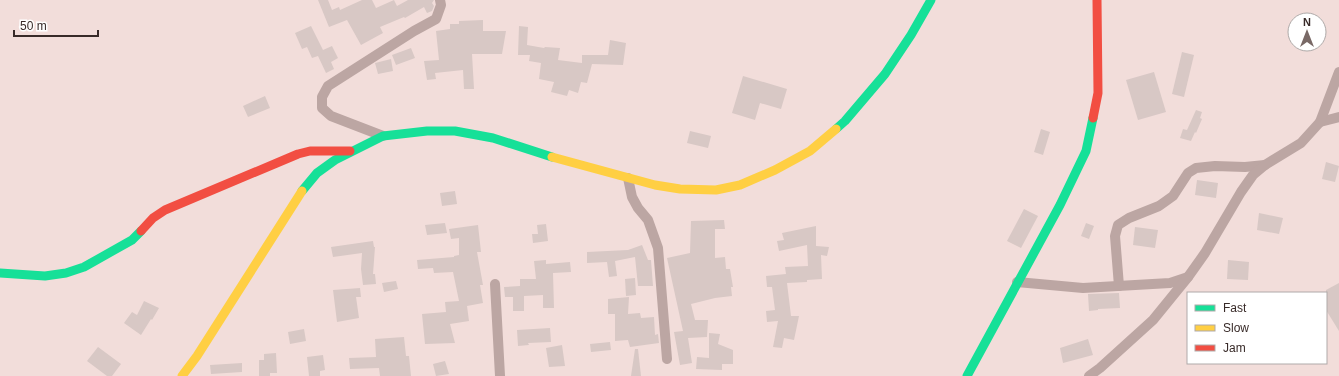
<svg xmlns="http://www.w3.org/2000/svg" width="1339" height="376" viewBox="0 0 1339 376" font-family="Arial,sans-serif">
<style>
.building{fill:#d8c8c5}
.lines{fill:none;stroke-linecap:round;stroke-linejoin:round}
.street{stroke:#bca6a3;stroke-width:10}
.fast{stroke:#16e098;stroke-width:9}
.slow{stroke:#ffcf43;stroke-width:9}
.jam{stroke:#f24e42;stroke-width:9}
</style>
<rect width="100%" height="100%" fill="#f2ddda"/>
<g class="building">
<path d="M 318,0 L 328,0 L 332,10 L 339,7 L 340,10 L 362,0 L 372,0 L 376,8 L 394,0 L 397,6 L 408,0 L 434,0 L 432,3 L 434,6 L 432,11 L 427,13 L 424,7 L 405,18 L 404,17 L 380,27 L 383,33 L 361,45 L 347,20 L 329,27 Z"/>
<path d="M 483,20 L 483,31 L 506,31 L 502,54 L 472,54 L 474,89 L 464,89 L 463,70 L 435,73 L 436,79 L 427,80 L 424,61 L 439,60 L 436,31 L 450,29 L 450,24 L 459,24 L 459,21 Z"/>
<path d="M 311,26 L 323,50 L 332,46 L 338,58 L 331,62 L 334,69 L 326,73 L 318,56 L 312,58 L 307,47 L 302,49 L 295,33 Z"/>
<path d="M 519,26 L 528,27 L 527,45 L 544,48 L 545,47 L 560,48 L 558,60 L 582,63 L 582,55 L 608,55 L 610,40 L 626,43 L 623,65 L 592,64 L 587,83 L 581,82 L 578,93 L 569,90 L 567,96 L 551,92 L 554,82 L 539,79 L 541,63 L 529,61 L 530,55 L 518,55 Z"/>
<path d="M 411,48 L 415,58 L 396,65 L 392,55 Z"/>
<path d="M 1182,52 L 1194,55 L 1184,97 L 1172,94 Z"/>
<path d="M 391,59 L 393,71 L 378,74 L 375,63 Z"/>
<path d="M 1154,72 L 1166,112 L 1138,120 L 1126,80 Z"/>
<path d="M 743,76 L 787,89 L 781,109 L 760,103 L 755,120 L 732,113 Z"/>
<path d="M 265,96 L 270,108 L 248,117 L 243,106 Z"/>
<path d="M 1196,110 L 1202,112 L 1200,118 L 1202,119 L 1196,133 L 1195,132 L 1191,141 L 1180,138 L 1183,129 L 1187,130 Z"/>
<path d="M 1041,129 L 1050,132 L 1043,155 L 1034,152 Z"/>
<path d="M 690,131 L 711,136 L 708,148 L 687,143 Z"/>
<path d="M 1326,162 L 1339,166 L 1335,182 L 1322,179 Z"/>
<path d="M 1197,180 L 1218,183 L 1216,198 L 1195,195 Z"/>
<path d="M 455,191 L 457,204 L 442,206 L 440,193 Z"/>
<path d="M 1024,209 L 1038,216 L 1021,248 L 1007,241 Z"/>
<path d="M 1259,213 L 1283,218 L 1279,234 L 1257,230 Z"/>
<path d="M 724,220 L 725,229 L 715,229 L 715,258 L 725,257 L 726,269 L 730,269 L 733,287 L 731,287 L 732,296 L 715,298 L 691,304 L 695,320 L 708,320 L 707,337 L 688,338 L 692,363 L 680,365 L 674,332 L 683,331 L 667,258 L 690,253 L 691,221 Z"/>
<path d="M 445,223 L 447,233 L 427,235 L 425,225 Z"/>
<path d="M 1086,223 L 1094,226 L 1089,239 L 1081,236 Z"/>
<path d="M 546,224 L 548,241 L 533,243 L 532,234 L 538,234 L 537,225 Z"/>
<path d="M 478,225 L 481,252 L 477,252 L 483,285 L 480,285 L 483,303 L 467,306 L 469,321 L 450,324 L 455,343 L 425,344 L 422,314 L 446,312 L 445,302 L 459,301 L 453,272 L 434,273 L 433,268 L 418,269 L 417,260 L 454,257 L 454,256 L 459,255 L 459,238 L 451,239 L 449,229 Z"/>
<path d="M 816,226 L 816,246 L 829,247 L 827,256 L 821,255 L 822,279 L 807,280 L 807,282 L 787,283 L 791,316 L 799,316 L 794,340 L 784,338 L 782,348 L 773,347 L 778,321 L 767,322 L 766,311 L 775,310 L 772,287 L 767,287 L 766,276 L 786,274 L 785,267 L 808,266 L 807,245 L 779,251 L 777,241 L 784,240 L 782,233 Z"/>
<path d="M 1135,227 L 1158,230 L 1155,248 L 1133,245 Z"/>
<path d="M 373,241 L 374,247 L 375,247 L 373,274 L 375,274 L 376,284 L 363,285 L 361,269 L 362,253 L 333,257 L 331,247 Z"/>
<path d="M 642,245 L 648,260 L 651,260 L 653,286 L 638,286 L 635,257 L 615,261 L 617,276 L 609,277 L 607,262 L 587,263 L 587,252 L 628,250 Z"/>
<path d="M 546,260 L 546,264 L 570,262 L 571,272 L 553,273 L 554,308 L 543,308 L 543,295 L 524,296 L 524,311 L 513,311 L 513,297 L 505,297 L 504,287 L 520,286 L 520,279 L 536,279 L 534,261 Z"/>
<path d="M 1228,260 L 1249,262 L 1248,280 L 1227,279 Z"/>
<path d="M 635,278 L 636,295 L 626,296 L 625,279 Z"/>
<path d="M 396,281 L 398,289 L 384,292 L 382,283 Z"/>
<path d="M 1339,283 L 1339,331 L 1326,310 L 1326,290 Z"/>
<path d="M 360,288 L 361,297 L 356,297 L 359,318 L 337,322 L 333,290 Z"/>
<path d="M 1119,293 L 1120,308 L 1098,309 L 1098,310 L 1089,311 L 1088,294 Z"/>
<path d="M 629,297 L 628,314 L 640,313 L 641,318 L 654,317 L 655,335 L 658,334 L 659,343 L 630,347 L 628,340 L 615,341 L 615,314 L 608,314 L 608,299 Z"/>
<path d="M 144,301 L 159,308 L 152,320 L 151,319 L 141,335 L 124,323 L 132,312 L 137,315 Z"/>
<path d="M 550,328 L 551,342 L 528,343 L 529,345 L 518,346 L 517,330 Z"/>
<path d="M 304,329 L 306,341 L 290,344 L 288,332 Z"/>
<path d="M 709,333 L 720,334 L 718,344 L 733,350 L 733,364 L 722,364 L 722,370 L 696,369 L 697,357 L 709,358 Z"/>
<path d="M 404,337 L 406,356 L 409,356 L 411,376 L 380,376 L 379,368 L 350,369 L 349,358 L 376,357 L 375,339 Z"/>
<path d="M 1088,339 L 1093,355 L 1063,363 L 1060,348 Z"/>
<path d="M 610,342 L 611,350 L 591,352 L 590,344 Z"/>
<path d="M 562,345 L 565,366 L 549,367 L 546,348 Z"/>
<path d="M 98,347 L 121,364 L 112,376 L 107,376 L 87,361 Z"/>
<path d="M 635,349 L 638,349 L 641,376 L 631,376 Z"/>
<path d="M 276,353 L 277,373 L 270,373 L 270,376 L 259,376 L 259,360 L 264,360 L 264,354 Z"/>
<path d="M 323,355 L 325,370 L 320,371 L 320,376 L 309,376 L 307,357 Z"/>
<path d="M 445,361 L 449,374 L 436,376 L 433,364 Z"/>
<path d="M 242,363 L 242,372 L 211,374 L 210,365 Z"/>
</g>
<g class="lines">
<g class="street">
<path d="M 1320,122 L 1339,117"/>
<path d="M 383,136 L 331,116 L 322,108 L 322,97 L 328,86 L 414,31 L 436,19 L 441,5 L 440,0"/>
<path d="M 628,178 L 632,197 L 638,208 L 648,220 L 658,248 L 667,359"/>
<path d="M 1017,282 L 1083,288 L 1170,283 L 1188,277"/>
<path d="M 495,284 L 500,376"/>
<path d="M 1119,286 L 1115,236 L 1118,225 L 1129,218 L 1159,206 L 1173,196 L 1188,173 L 1196,168 L 1215,166 L 1245,167 L 1265,165"/>
<path d="M 1089,376 L 1100,368 L 1153,320 L 1188,277 L 1205,253 L 1241,192 L 1253,175 L 1265,165 L 1301,143 L 1320,122 L 1339,72"/>
</g>
<g class="fast">
<path d="M 836,129 L 845,121 L 885,74 L 911,35 L 931,0"/>
<path d="M 302,191 L 317,173 L 335,160 L 383,136 L 427,131 L 455,131 L 493,138 L 552,157"/>
<path d="M 0,273 L 45,276 L 66,273 L 84,267 L 132,240 L 141,231"/>
<path d="M 967,376 L 1060,205 L 1086,151 L 1093,118"/>
</g>
<g class="slow">
<path d="M 552,157 L 655,185 L 680,189 L 716,190 L 740,185 L 775,170 L 810,151 L 836,129"/>
<path d="M 182,376 L 197,356 L 302,191"/>
</g>
<g class="jam">
<path d="M 1093,118 L 1098,93 L 1097,0"/>
<path d="M 141,231 L 153,218 L 165,210 L 298,154 L 310,151 L 350,151"/>
</g>
</g>
<rect x="1187" y="292" width="140" height="72" fill="#ffffff" stroke="#afaaa9"/>
<rect x="1195" y="305" width="20" height="6" fill="#16e098" stroke="#afaaa9"/>
<text x="1223" y="312" font-size="12" fill="#382a28">Fast</text>
<rect x="1195" y="325" width="20" height="6" fill="#ffcf43" stroke="#afaaa9"/>
<text x="1223" y="332" font-size="12" fill="#382a28">Slow</text>
<rect x="1195" y="345" width="20" height="6" fill="#f24e42" stroke="#afaaa9"/>
<text x="1223" y="352" font-size="12" fill="#382a28">Jam</text>
<g transform="translate(1307 32)"><circle r="19" fill="#ffffff" stroke="#afaaa9"/>
<path d="M0-3L7 15L0 10L-7 15Z" fill="#796966"/>
<text y="-6" font-size="11" font-weight="bold" text-anchor="middle" fill="#382a28">N</text>
</g>
<path d="M14 30v6h84v-6" fill="none" stroke="#382a28" stroke-width="2"/>
<text x="20" y="30" font-size="12" fill="#382a28" stroke="#ffffff" stroke-width="3" paint-order="stroke">50 m</text>
</svg>
